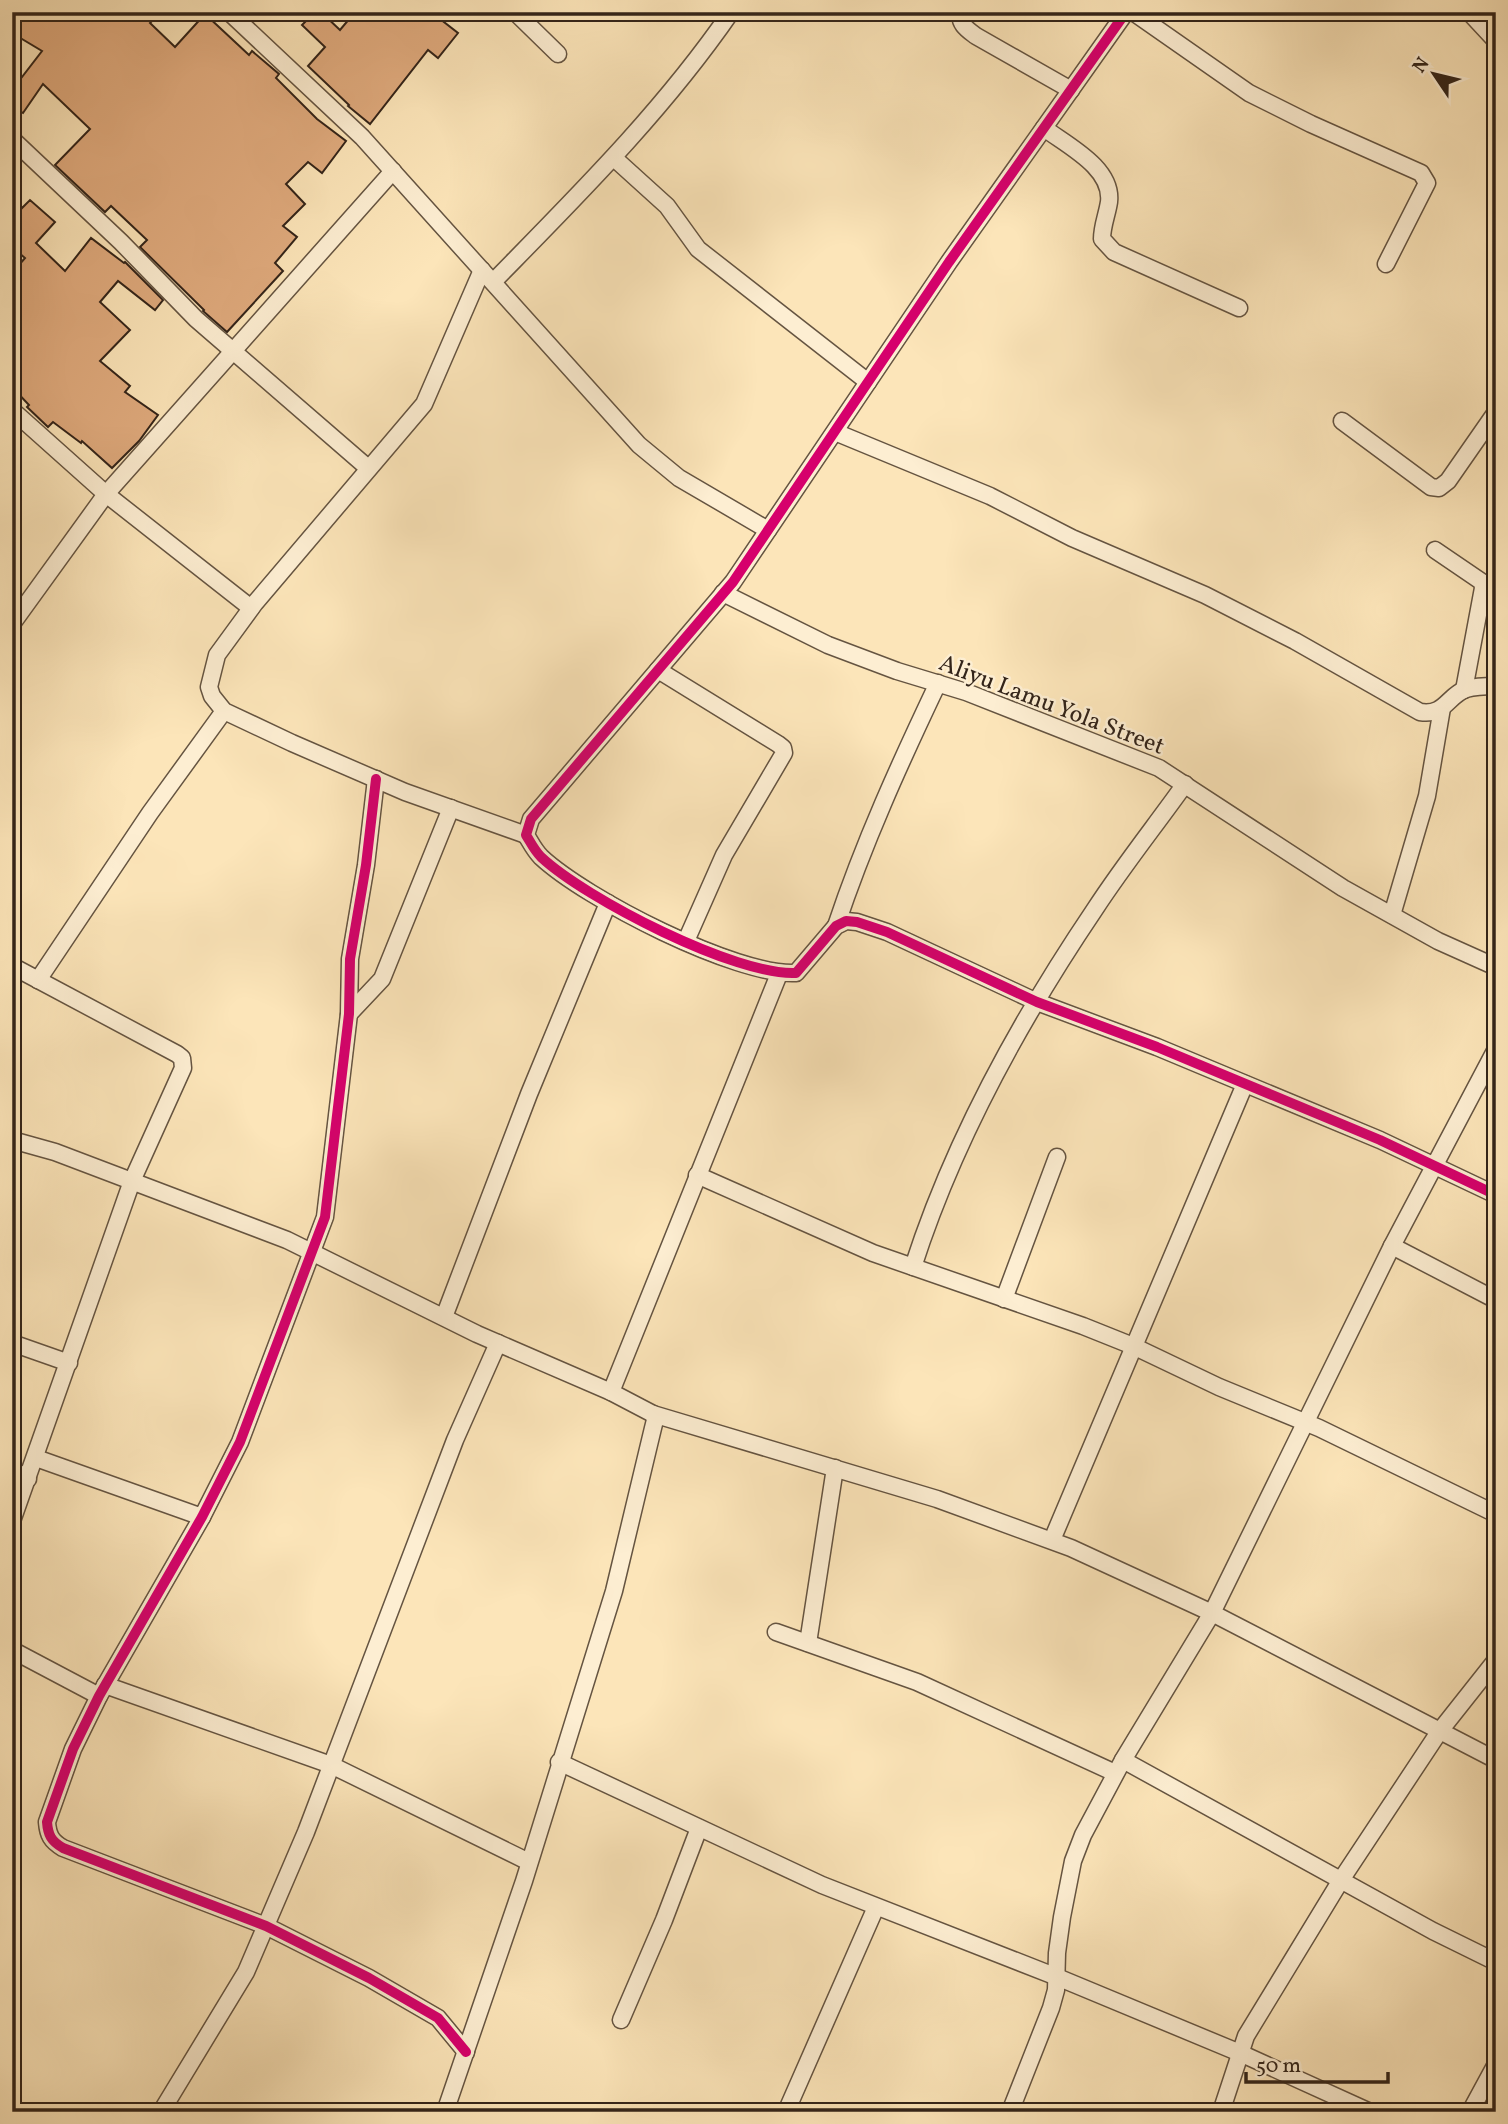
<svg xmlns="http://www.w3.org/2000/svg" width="1508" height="2124" viewBox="0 0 1508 2124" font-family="Vollkorn,serif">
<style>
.building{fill:#dfaa7d;stroke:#332419;stroke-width:2}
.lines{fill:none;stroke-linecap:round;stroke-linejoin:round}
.minor-casing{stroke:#655441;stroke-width:19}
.minor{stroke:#fdeed2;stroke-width:16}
.cycleway-casing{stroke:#fdeed2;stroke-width:15}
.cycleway{stroke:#d6006c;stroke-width:10}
.labels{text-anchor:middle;stroke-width:5;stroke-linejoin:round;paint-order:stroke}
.street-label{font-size:24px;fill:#332419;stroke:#fdeed2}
</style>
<rect width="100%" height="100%" fill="#fce5b9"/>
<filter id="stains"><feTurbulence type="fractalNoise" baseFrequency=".00286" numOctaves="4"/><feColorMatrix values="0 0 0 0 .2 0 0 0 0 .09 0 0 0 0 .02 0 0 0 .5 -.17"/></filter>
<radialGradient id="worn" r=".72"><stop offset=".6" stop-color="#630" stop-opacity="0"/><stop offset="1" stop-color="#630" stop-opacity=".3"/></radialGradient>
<g class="building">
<path d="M 12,12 L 139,12 L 152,21 L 150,23 L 175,47 L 205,14 L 249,55 L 252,51 L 279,74 L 276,78 L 317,119 L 346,141 L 322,173 L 308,162 L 286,184 L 305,204 L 283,226 L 297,237 L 275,263 L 283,271 L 227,332 L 203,311 L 204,310 L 140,247 L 147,240 L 111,206 L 105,212 L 55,165 L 90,129 L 43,84 L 23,113 L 12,106 L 12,90 L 42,51 L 12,33 Z"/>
<path d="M 315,12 L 321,12 L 340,30 L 355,12 L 431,12 L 458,33 L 438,58 L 428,50 L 370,124 L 348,106 L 349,105 L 308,66 L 325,47 L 302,25 Z"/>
<path d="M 12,199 L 22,208 L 30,200 L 55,222 L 36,243 L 65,271 L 91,238 L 124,263 L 125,262 L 163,300 L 155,310 L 118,281 L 100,302 L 130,330 L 100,361 L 130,386 L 125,392 L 158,415 L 139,441 L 112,468 L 82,441 L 81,443 L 53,422 L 48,427 L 27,407 L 29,405 L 12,387 L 12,273 L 25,258 L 12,247 Z"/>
</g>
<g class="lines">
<defs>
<g id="minor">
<path d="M 229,12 L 362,137 L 639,445 L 679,478 L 768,530"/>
<path d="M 515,12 L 558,54"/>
<path d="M 961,12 C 958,24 968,30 976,36 L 1071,90"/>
<path d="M 1126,12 L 949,262 L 733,582 L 531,819 L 526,835 C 531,843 534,850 541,857 C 586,899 736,976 796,973 L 836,926 L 846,921 L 857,922 L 887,932 L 1037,1002 L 1157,1047 L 1380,1140 L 1496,1195"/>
<path d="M 1133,12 L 1249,93 L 1311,124 L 1421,173 L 1427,183 L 1386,264"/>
<path d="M 1469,12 L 1496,41"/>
<path d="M 1044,128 C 1068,146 1113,168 1109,202 C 1107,215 1102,226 1102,239 L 1114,252 L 1239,308"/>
<path d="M 12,139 L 121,242 L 196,319 L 368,468"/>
<path d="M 614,158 L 667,206 L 698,249 L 868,382"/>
<path d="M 482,270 L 424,404 L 255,603 L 217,655 L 209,687 L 212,696 L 224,711 L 292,743 L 405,792 L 526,835"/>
<path d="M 493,282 C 577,196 662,112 731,12"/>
<path d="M 12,410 L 106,494 L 251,608"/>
<path d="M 1342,421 L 1431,487 L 1439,488 L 1448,481 L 1496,412"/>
<path d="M 835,432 L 990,496 L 1072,538 L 1205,595 L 1295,641 L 1420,712 C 1445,716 1447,696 1466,689 C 1476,686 1486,686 1496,686"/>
<path d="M 1435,550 L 1482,582 L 1483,588 L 1464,690"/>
<path d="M 723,593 L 828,645 L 897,671 L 966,692 L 1159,768 L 1343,888 L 1438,941 L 1496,967"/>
<path d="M 12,624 L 106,494 L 393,171"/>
<path d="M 658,670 L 778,744 L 783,748 L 784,753 L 724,855 L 686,941"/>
<path d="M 376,779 L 366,865 L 350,959 L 349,1014 L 325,1217 L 240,1442 L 202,1517 L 99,1696 L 73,1749 L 47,1822 C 48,1835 51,1841 63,1848 L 266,1926 L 369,1978 L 438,2018 L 466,2052"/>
<path d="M 1392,915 L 1427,796 L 1442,708"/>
<path d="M 836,926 C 864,842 900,763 938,683"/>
<path d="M 12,966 L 177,1054 L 182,1058 L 183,1068 L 132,1181 L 12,1521"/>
<path d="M 38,980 L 150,813 L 224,711"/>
<path d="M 349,1014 L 382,979 L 451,808"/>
<path d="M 12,1140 L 55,1152 L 287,1240 L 477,1334 L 611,1392 L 653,1414 L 655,1420 L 653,1428 L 614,1591 L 524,1881 L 445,2112"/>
<path d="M 697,1175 L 873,1253 L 1083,1326 L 1133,1346 L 1219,1387 L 1319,1428 L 1496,1514"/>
<path d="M 1392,1246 L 1496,1300"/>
<path d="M 913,1267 C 954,1139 1020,1020 1095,909 C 1123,866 1155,826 1185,784"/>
<path d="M 1004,1299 L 1057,1157"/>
<path d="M 444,1317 L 529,1094 L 608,903"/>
<path d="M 12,1343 L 69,1363"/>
<path d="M 611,1392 L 779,974"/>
<path d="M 653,1414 L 937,1499 L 1071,1548 L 1212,1613 L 1496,1760"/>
<path d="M 36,1458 L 202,1517"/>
<path d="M 12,1469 L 28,1479"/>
<path d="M 1052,1540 L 1245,1084"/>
<path d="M 776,1632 L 917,1682 L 1115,1773"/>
<path d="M 808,1643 L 835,1468"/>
<path d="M 12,1650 L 99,1696"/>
<path d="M 105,1685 L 331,1765 L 529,1862"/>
<path d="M 1123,1760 L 1433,1931 L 1496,1962"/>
<path d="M 559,1762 L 822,1885 L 1057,1977 L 1240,2053 L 1370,2112"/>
<path d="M 621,2020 L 664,1920 L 699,1828"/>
<path d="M 161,2112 L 246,1972 L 306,1832 L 455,1440 L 498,1343"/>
<path d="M 786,2112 L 876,1907"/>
<path d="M 1010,2112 L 1051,2008 L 1056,1990 L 1057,1953 L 1062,1917 L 1073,1861 L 1083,1835 L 1123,1760 L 1212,1613 L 1392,1246 L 1496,1049"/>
<path d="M 1221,2112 L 1246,2036 L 1341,1880 L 1439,1732 L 1496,1660"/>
<path d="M 1470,2112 L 1496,2064"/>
</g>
</defs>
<use href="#minor" class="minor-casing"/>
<use href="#minor" class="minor"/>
<defs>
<g id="cycleway">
<path d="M 1126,12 L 949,262 L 733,582 L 531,819 L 526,835 C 531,843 534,850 541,857 C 586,899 736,976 796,973 L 836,926 L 846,921 L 857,922 L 887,932 L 1037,1002 L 1157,1047 L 1380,1140 L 1496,1195"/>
<path d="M 376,779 L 366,865 L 350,959 L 349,1014 L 325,1217 L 240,1442 L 202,1517 L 99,1696 L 73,1749 L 47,1822 C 48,1835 51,1841 63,1848 L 266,1926 L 369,1978 L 438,2018 L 466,2052"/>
</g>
</defs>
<use href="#cycleway" class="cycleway-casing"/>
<use href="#cycleway" class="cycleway"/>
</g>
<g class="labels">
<g class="street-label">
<text transform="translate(1052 704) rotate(21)" y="8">Aliyu Lamu Yola Street</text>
</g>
</g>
<rect width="1508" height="2124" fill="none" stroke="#fce5b9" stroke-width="42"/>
<rect x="14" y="14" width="1480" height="2096" fill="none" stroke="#332419" stroke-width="3.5"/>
<rect x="21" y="21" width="1466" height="2082" fill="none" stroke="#332419" stroke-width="2"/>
<g transform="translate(1434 74) rotate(305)" stroke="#fdeed2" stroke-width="5" paint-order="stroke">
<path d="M0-5L12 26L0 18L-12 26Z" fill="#332419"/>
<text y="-10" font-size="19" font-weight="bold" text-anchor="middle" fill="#332419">N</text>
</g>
<path d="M1246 2072v10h142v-10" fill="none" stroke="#332419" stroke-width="3.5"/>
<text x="1256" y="2072" font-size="21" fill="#332419" stroke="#fdeed2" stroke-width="5" paint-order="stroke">50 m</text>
<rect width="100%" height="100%" filter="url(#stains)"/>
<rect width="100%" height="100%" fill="url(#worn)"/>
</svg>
